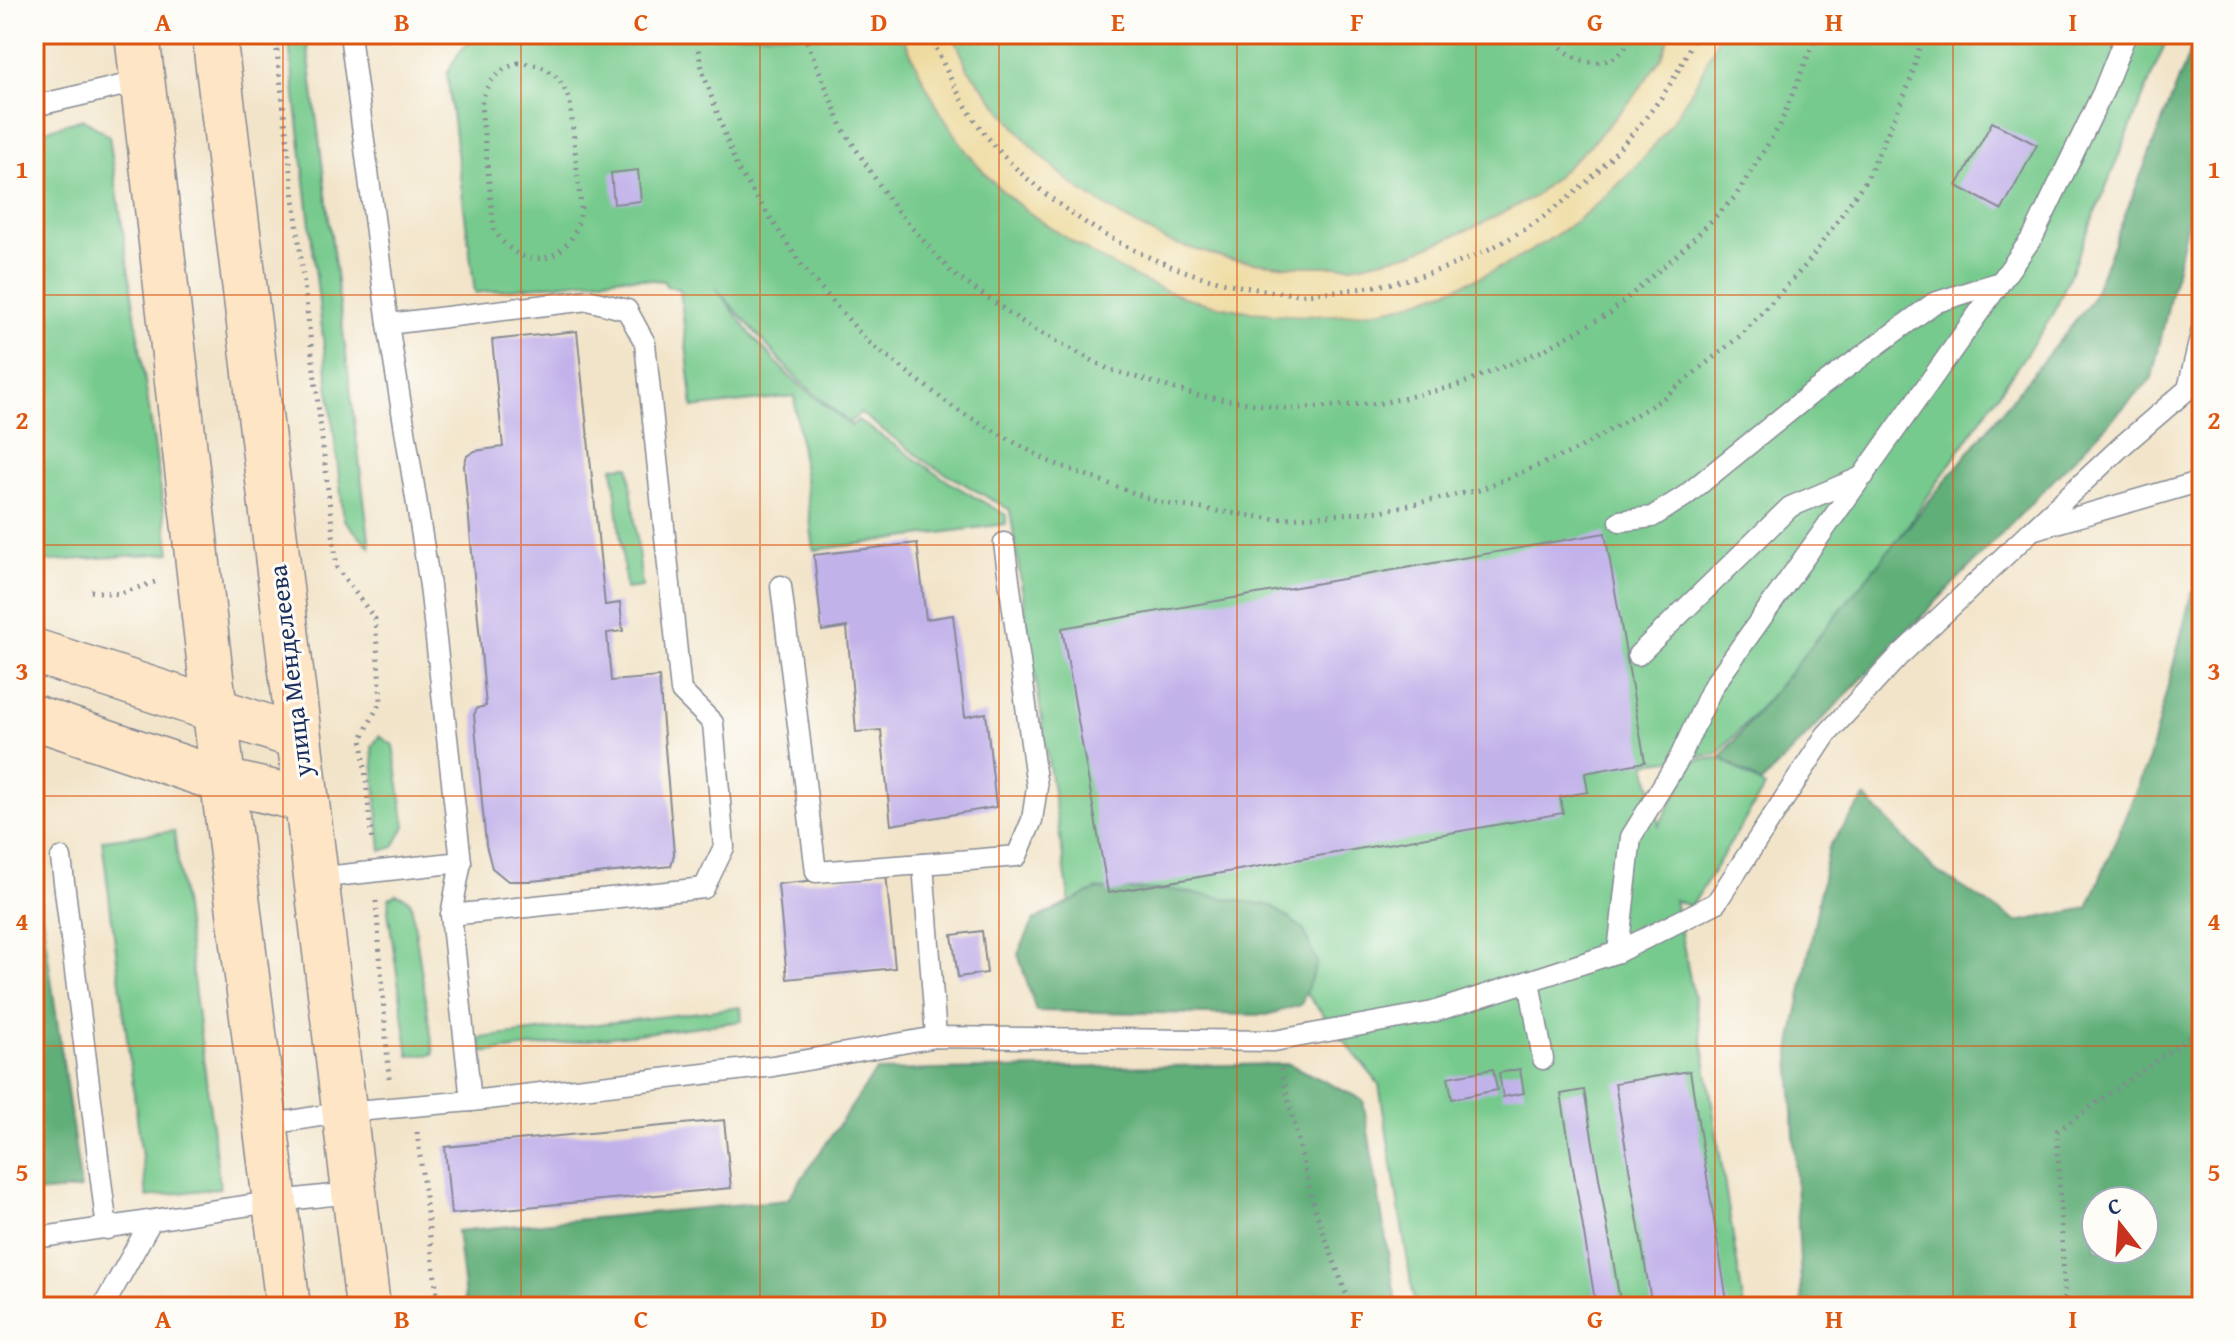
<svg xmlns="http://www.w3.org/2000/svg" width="2236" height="1341" viewBox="0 0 2236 1341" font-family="'Gentium Book Plus',serif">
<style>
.green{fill:#77ca8d;stroke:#497c76;stroke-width:2}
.forest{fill:#61ae78;stroke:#3e6e6b;stroke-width:2;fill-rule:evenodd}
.sand{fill:#eeda9e;stroke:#84847e;stroke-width:2}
.building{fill:#c2b2ea}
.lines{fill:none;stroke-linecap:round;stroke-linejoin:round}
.lane-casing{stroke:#868a94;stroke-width:23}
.secondary-casing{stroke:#868a94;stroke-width:47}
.path{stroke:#868a94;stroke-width:5;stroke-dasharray:2 6;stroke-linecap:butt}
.lane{stroke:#fff;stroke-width:20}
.secondary{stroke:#fde5c5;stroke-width:44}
.grid{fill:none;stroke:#de5710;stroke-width:2;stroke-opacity:0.55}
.labels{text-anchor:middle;stroke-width:6;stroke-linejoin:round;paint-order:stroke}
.street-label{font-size:26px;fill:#1b2f5e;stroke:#fdfcf7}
.neatline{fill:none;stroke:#de5710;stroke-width:3}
.grid-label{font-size:26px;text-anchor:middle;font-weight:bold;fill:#de5710}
</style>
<rect width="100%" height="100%" fill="#fdfcf7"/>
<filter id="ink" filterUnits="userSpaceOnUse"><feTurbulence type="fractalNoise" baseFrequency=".0125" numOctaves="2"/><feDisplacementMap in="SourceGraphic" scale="16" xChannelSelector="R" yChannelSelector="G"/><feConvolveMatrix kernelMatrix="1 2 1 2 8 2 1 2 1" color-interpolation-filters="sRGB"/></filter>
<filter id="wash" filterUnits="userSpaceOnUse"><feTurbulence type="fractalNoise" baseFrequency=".006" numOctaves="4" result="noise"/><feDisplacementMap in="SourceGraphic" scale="32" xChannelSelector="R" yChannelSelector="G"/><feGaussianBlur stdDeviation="1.8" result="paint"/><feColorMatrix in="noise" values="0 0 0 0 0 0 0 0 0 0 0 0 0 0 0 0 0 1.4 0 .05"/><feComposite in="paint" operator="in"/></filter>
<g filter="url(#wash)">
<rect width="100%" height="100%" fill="#f2e4c9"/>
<g class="green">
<path d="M 288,34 L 306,34 L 370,547 L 344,520 Z"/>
<path d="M 482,34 L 2169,34 L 2054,313 L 1853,605 L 1718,754 L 1646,763 L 1659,825 L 1695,760 L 1720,758 L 1765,787 L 1691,907 L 1674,900 L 1701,1033 L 1744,1307 L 1415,1307 L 1379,1084 L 1290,973 L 1081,976 L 1010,510 L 929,464 L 860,413 L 849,423 L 795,377 L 715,287 L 753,337 L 790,377 L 851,426 L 858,420 L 949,482 L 1006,515 L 1006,524 L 814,550 L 794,396 L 693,408 L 680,289 L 666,286 L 664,281 L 622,277 L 475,293 L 447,74 C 456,56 462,43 482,38 Z"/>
<path d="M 83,119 L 109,136 L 170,553 L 38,562 L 34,551 L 34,374 L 43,131 Z"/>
<path d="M 629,466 L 642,587 L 626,589 L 613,467 Z"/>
<path d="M 379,736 L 393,745 L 405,826 L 394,847 L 381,851 L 372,747 Z"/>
<path d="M 174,831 L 220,1188 L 147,1197 L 102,840 Z"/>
<path d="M 396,894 L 405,897 L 411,903 L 434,1054 L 409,1056 L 388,911 L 389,898 Z"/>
<path d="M 741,1007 L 742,1021 L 482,1053 L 480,1038 Z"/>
</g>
<g class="forest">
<path d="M 2197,34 L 2202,34 L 2202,155 L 2152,378 L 1761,783 L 1721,757 L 2090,303 Z"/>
<path d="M 2202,584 L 2202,1307 L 1802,1307 L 1790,1051 L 1829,847 L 1865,797 L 1935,870 L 2017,922 L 2088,908 L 2149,759 L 2192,592 ZM 2096,1201 L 2144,1201 L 2144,1249 L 2096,1249 Z"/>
<path d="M 34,858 L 81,1189 L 34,1193 Z"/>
<path d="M 1097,889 L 1173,890 L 1272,906 L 1303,929 L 1317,963 L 1301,1005 L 1266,1015 L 1036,1011 L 1018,954 L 1034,920 Z"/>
<path d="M 1289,1064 L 1363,1100 L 1397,1307 L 466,1307 L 457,1231 L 787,1200 L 876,1071 Z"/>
</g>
<path class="sand" d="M 902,34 L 953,34 L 968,69 L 1030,145 L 1072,184 L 1119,215 L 1166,241 L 1228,259 L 1288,266 L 1352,266 L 1412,253 L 1475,227 L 1534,197 L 1588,147 L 1630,101 L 1662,57 L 1670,34 L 1719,34 C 1674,149 1582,235 1468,282 C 1440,293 1412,305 1382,310 C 1328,319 1268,317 1214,305 C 1166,295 1122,272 1081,247 C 1049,227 1016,206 989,178 C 950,137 925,86 902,34 Z"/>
<g id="blocks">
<g class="building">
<path d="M 1992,122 L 2037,145 L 2002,210 L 1957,186 Z"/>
<path d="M 638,170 L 641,201 L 614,204 L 611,173 Z"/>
<path d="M 577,331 L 605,605 L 620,603 L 623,631 L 607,633 L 611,681 L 659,677 L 674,854 L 671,866 L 531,881 L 508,881 L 492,868 L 486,845 L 474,715 L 477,708 L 486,706 L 464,465 L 467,456 L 475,451 L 503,447 L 492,340 Z"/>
<path d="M 1605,533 L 1645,762 L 1585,773 L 1588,792 L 1560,797 L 1563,813 L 1108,893 L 1062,628 Z"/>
<path d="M 917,543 L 926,619 L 953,615 L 965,717 L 986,713 L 996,807 L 891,825 L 881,730 L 856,732 L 847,627 L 822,631 L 814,555 Z"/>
<path d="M 886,873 L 895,968 L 787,979 L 778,884 Z"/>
<path d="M 982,931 L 987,973 L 958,977 L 952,935 Z"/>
<path d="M 1493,1069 L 1497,1090 L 1452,1099 L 1448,1077 Z"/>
<path d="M 1520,1069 L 1524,1093 L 1503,1097 L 1499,1073 Z"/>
<path d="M 1690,1071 L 1728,1307 L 1652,1307 L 1615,1083 Z"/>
<path d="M 1584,1090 L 1621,1307 L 1596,1307 L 1561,1094 Z"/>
<path d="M 724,1120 L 731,1188 L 451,1214 L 445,1147 Z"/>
</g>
</g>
</g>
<g filter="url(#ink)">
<use href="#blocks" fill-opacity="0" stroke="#868a94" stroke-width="2"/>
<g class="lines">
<defs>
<g id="lane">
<path d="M 350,34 L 388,324 L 430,586 L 461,862 L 451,915 L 471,1101"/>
<path d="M 34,106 L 142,81"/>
<path d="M 388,324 L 588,300 L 627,310 L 645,343 L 681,691 L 713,723 L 724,847 L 704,888 L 451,915"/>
<path d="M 1620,521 L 1652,517 L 1685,496 L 1812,393 L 1934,303 L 2000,282"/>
<path d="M 2034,528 L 2124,444 L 2188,389 L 2202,329"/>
<path d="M 781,586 L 816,872 L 923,864 L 936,1037"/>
<path d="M 1638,655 L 1790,507 L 1864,476"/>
<path d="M 61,858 L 107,1229"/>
<path d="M 923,864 L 1017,856 L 1032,820 L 1037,787 L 1004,543"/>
<path d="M 316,878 L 461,862"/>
<path d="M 1618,952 L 1631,837 L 1679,759 L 1713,686 L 2034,235 L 2103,92 L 2126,34"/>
<path d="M 1529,981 L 1543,1059"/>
<path d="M 266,1125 L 344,1112 L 471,1101 L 773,1066 L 936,1037 L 1274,1041 L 1433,1012 L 1618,952 L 1716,903 L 1826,735 L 1897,658 L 2032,530 L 2202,481"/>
<path d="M 34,1238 C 141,1224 247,1202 354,1193"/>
<path d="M 103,1307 L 150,1223"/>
</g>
<g id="secondary">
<path d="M 137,34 L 226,807 L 288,1307"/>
<path d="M 214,34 L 368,1307"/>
<path d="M 34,651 L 298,737"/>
<path d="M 34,717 L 223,781 L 306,800"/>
</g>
</defs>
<use href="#lane" class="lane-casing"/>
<use href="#secondary" class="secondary-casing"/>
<g class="path">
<path d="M 275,34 L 337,568 L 375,619 L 381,700 L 362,738 L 372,843"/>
<path d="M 695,34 L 703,73 L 737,168 L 803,267 L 867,341 L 957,410 L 1048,461 L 1161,503 L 1274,519 L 1381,511 L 1479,490 L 1576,450 L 1661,400 L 1741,335 L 1807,264 L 1868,177 L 1910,82 L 1923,34"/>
<path d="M 804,34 L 843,129 L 893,206 L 953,274 L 1030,327 L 1108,369 L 1199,396 L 1290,409 L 1382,403 L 1456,386 L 1542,351 L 1610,313 L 1679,253 L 1735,197 L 1780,125 L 1817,34"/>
<path d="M 930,34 C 946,71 963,107 989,139 C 1013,169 1044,194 1074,215 C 1140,261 1219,289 1300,294 C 1311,294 1324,292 1336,291 C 1443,283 1543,234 1615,153 C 1650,114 1676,84 1695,34"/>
<path d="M 1552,34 C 1570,68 1618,75 1632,34"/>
<path d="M 518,63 C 547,64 561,75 570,102 L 581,207 C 577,262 522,279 494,229 L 481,106 C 486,83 495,71 518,63 Z"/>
<path d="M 91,591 L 119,594 L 158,581"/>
<path d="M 376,901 L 389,1078"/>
<path d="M 1281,1069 L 1314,1207 L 1351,1307"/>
<path d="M 417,1132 L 437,1294 L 457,1307"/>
<path d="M 2065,1307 L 2057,1131 L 2202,1028"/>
</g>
<use href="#lane" class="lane"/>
<use href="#secondary" class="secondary"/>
</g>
</g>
<path class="grid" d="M 283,34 L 283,1307M 521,34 L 521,1307M 760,34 L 760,1307M 999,34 L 999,1307M 1237,34 L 1237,1307M 1476,34 L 1476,1307M 1715,34 L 1715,1307M 1953,34 L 1953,1307M 34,295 L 2202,295M 34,545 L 2202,545M 34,796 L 2202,796M 34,1046 L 2202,1046"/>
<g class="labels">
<g class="street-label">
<text transform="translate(290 671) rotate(-97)" y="9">улица Менделеева</text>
</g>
</g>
<rect width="2236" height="1341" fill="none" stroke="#fdfcf7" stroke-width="88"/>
<g transform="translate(2120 1225) rotate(343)"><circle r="38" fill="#fdfcf7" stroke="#a3aaba" stroke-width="2"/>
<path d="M0-6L14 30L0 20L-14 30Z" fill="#c8321e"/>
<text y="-12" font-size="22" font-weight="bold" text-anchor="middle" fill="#1b2f5e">С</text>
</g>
<rect x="44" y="44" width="2148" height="1253" class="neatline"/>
<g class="grid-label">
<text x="163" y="31">A</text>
<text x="402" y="31">B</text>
<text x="641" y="31">C</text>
<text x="879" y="31">D</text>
<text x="1118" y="31">E</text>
<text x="1357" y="31">F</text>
<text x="1595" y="31">G</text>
<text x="1834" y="31">H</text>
<text x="2073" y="31">I</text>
<text x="22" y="178">1</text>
<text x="2214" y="178">1</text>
<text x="22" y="429">2</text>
<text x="2214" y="429">2</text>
<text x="22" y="680">3</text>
<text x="2214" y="680">3</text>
<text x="22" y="930">4</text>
<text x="2214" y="930">4</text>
<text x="22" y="1181">5</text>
<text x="2214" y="1181">5</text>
<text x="163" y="1328">A</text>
<text x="402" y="1328">B</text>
<text x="641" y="1328">C</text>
<text x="879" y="1328">D</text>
<text x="1118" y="1328">E</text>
<text x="1357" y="1328">F</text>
<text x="1595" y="1328">G</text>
<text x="1834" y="1328">H</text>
<text x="2073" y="1328">I</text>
</g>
</svg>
